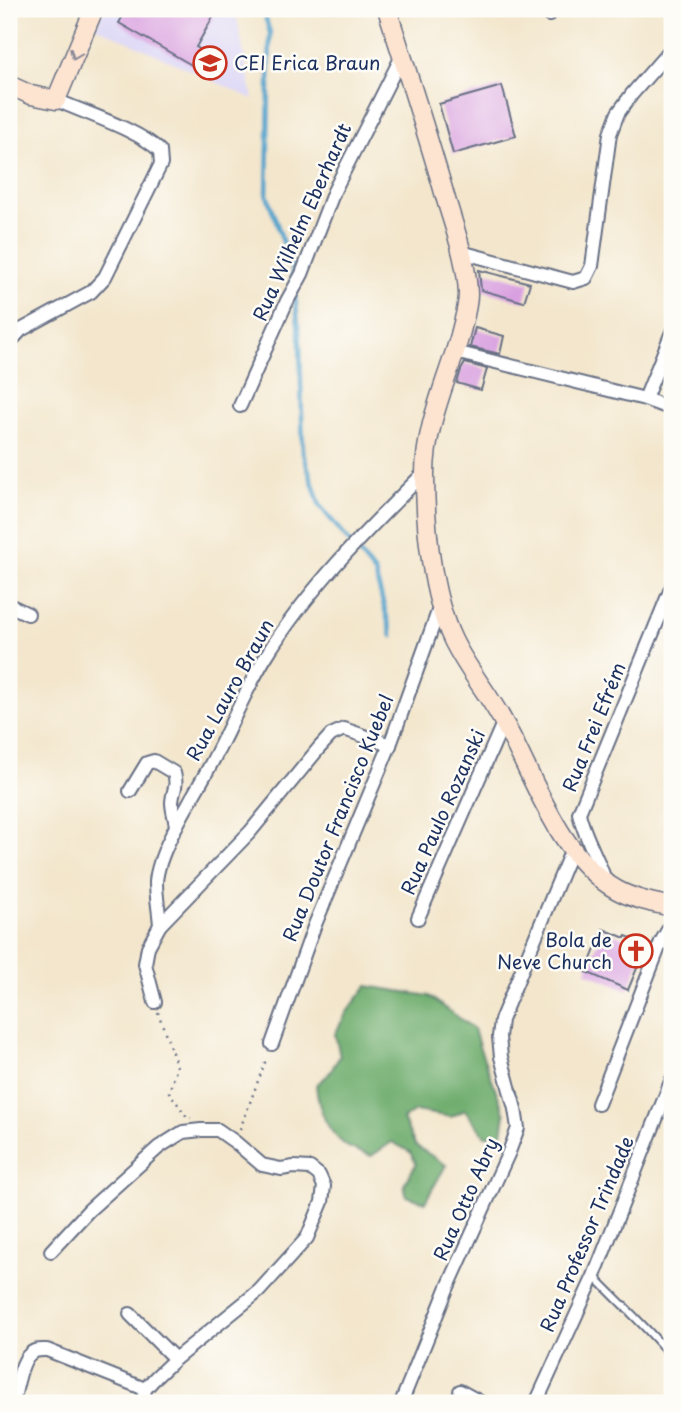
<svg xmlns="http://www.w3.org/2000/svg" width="681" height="1412" viewBox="0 0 681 1412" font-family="'Playpen Sans',sans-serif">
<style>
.built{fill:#dcd6f6}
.forest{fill:#6fad6e;stroke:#456e66;stroke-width:2}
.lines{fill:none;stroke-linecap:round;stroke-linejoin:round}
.stream{stroke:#52a3cc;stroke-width:4.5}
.building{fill:#d9a0e0}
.lane-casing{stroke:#676f84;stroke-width:10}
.street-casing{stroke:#676f84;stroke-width:16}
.secondary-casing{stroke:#676f84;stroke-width:21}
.path{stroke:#676f84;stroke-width:2.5;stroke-dasharray:2 5;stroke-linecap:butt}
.lane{stroke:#fff;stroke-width:6}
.street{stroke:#fff;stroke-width:12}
.secondary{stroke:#fde4d1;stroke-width:18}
.oneway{stroke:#8c8a98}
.labels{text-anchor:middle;stroke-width:5;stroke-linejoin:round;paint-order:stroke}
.poi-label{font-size:19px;fill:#1b2f5e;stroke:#fdfcf7;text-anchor:start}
.street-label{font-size:19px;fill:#1b2f5e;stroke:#fdfcf7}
</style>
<rect width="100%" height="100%" fill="#fdfcf7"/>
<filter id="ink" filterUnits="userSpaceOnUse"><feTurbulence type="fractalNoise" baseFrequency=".0143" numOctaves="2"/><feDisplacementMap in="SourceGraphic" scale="14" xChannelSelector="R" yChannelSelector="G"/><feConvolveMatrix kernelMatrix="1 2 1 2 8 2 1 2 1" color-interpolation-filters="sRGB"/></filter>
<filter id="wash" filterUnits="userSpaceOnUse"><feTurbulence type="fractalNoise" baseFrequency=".00686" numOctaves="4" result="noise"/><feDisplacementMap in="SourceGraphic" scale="28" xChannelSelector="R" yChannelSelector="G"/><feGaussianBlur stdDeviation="1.57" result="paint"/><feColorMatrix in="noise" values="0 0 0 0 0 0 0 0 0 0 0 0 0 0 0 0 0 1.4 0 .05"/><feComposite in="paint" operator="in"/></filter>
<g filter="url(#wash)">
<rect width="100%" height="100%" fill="#f3e6cc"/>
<path class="built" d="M 104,9 L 235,9 L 253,99 L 96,27 Z"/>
<path class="forest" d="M 367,986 L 429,996 L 474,1029 L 479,1046 L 505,1114 L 502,1134 L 485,1136 L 465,1110 L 451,1117 L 415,1111 L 403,1119 L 415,1145 L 446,1165 L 425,1202 L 406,1196 L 404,1185 L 416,1164 L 410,1152 L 392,1142 L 371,1156 C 363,1152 351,1150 345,1145 C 326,1130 318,1108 316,1085 L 328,1075 L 340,1056 L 335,1034 L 347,1012 Z"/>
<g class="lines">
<g class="stream">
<path d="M 263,9 L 270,33 L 267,195 L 292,268 L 293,282"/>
<path d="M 295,294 L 300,343 L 303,453 L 320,506 L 375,573 L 392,636"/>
</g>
</g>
<g id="blocks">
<g class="building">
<path d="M 127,9 L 199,9 L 213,17 L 196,47 L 223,62 L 214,78 L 119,23 Z"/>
<path d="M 502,86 L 516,136 L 453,154 L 439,104 Z"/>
<path d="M 479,270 L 530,283 L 524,302 L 481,290 Z"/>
<path d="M 475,328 L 504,336 L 500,354 L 470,347 Z"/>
<path d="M 465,363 L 487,369 L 481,390 L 457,383 L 461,370 Z"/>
<path d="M 603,929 L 625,938 L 626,936 L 647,944 L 628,990 L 586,972 Z"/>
</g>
</g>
</g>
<g filter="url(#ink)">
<use href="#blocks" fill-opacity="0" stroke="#676f84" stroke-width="2"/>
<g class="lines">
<defs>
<g id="lane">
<path d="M 9,10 L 9,9"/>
<path d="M 594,1276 C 619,1302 645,1325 668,1353"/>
</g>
<g id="street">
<path d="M 545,9 L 549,15"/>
<path d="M 461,252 L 573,282 L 586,278 L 592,266 L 610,134 L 618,113 L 632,94 L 672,48"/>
<path d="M 9,343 L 21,330 L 91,292 L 105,277 L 161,164 L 160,151 C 139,130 85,113 56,100"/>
<path d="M 455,352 L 645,399 L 672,409"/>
<path d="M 645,399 L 672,332"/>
<path d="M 240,406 L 287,301 L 302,274 L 334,191 L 402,56"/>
<path d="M 9,605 L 28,614"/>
<path d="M 130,791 L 147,763 L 154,761 L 174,773 C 178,787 173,789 172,802 C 172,810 175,818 176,826"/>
<path d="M 606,883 C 599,859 584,837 579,813 L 672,586"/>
<path d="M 418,918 L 504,721"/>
<path d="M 160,925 C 159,911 156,896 156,882 C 158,849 196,793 212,762 C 230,728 245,691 265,658 C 308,588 368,529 425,472"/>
<path d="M 155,1002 L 145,964 L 148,947 L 160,925 L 250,832 L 319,748 L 331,735 L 344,729 L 390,745"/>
<path d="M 272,1044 L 314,927 L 390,745 L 440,606"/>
<path d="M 598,1104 L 661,942 L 672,923"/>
<path d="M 51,1251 L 89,1210 L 159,1147 L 183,1132 L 201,1130 L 218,1130 L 235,1142 L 262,1165 L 281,1169 L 294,1167 L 310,1168 L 319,1175 L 324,1186 L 322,1202 L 307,1238 L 259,1291 L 175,1359 L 156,1377 L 145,1389 L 143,1403"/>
<path d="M 130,1314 L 175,1359"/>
<path d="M 460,1391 L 482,1403"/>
<path d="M 13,1403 C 16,1391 20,1362 30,1354 C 35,1349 41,1350 47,1350 L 145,1389"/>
<path d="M 401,1403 L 447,1289 L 509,1152 L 518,1128 L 515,1109 L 501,1057 L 499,1037 L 501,1020 L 572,849"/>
<path d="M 536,1403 L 594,1276 L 672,1079"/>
</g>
<g id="secondary">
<path d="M 387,9 C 407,71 427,133 445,196 C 454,227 467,261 468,294 C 468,308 463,322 460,335 C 447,381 425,426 425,474 C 425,524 431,594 453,640 C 467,669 488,693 503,721 C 534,776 558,857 617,890 C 633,899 654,903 672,907"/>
<path d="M 9,85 L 31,95 L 56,100 L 94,9"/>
</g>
</defs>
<use href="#lane" class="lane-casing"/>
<use href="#street" class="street-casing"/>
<use href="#secondary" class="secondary-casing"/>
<g class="path">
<path d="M 158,1012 L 177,1067 L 169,1092 L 187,1117 L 191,1118"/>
<path d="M 240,1129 L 267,1057"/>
</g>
<use href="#lane" class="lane"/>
<use href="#street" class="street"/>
<use href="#secondary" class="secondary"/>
</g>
<defs><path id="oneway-chevron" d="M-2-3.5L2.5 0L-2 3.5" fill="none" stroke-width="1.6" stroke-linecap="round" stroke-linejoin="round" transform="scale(1.75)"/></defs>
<use class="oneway" href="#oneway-chevron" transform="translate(75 55) rotate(112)"/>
</g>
<defs>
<symbol id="school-ring" viewBox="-11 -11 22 22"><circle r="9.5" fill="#fdfcf7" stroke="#c8321e" stroke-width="1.5"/><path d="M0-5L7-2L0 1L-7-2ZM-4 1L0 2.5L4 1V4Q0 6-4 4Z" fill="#c8321e"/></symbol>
<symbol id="church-ring" viewBox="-11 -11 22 22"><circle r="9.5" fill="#fdfcf7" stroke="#c8321e" stroke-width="1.5"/><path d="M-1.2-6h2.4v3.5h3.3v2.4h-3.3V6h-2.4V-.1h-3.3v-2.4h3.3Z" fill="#c8321e"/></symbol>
</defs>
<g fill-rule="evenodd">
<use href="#school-ring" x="191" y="44" width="38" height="38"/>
<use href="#church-ring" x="617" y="932" width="38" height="38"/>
</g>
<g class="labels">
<g class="poi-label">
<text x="234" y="70">CEI Erica Braun</text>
<text x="612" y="947" text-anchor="end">Bola de<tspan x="612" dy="22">Neve Church</tspan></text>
</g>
<g class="street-label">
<text transform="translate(302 222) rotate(-66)" y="7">Rua Wilhelm Eberhardt</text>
<text transform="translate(230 690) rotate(-61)" y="7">Rua Lauro Braun</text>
<text transform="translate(594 727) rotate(-68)" y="7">Rua Frei Efrém</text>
<text transform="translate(443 812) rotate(-66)" y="7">Rua Paulo Rozanski</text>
<text transform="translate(338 818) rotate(-68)" y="7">Rua Doutor Francisco Kuebel</text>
<text transform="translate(466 1199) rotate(-66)" y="7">Rua Otto Abry</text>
<text transform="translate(587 1234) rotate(-67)" y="7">Rua Professor Trindade</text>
</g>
</g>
<rect width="681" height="1412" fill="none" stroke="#fdfcf7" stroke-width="35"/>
</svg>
